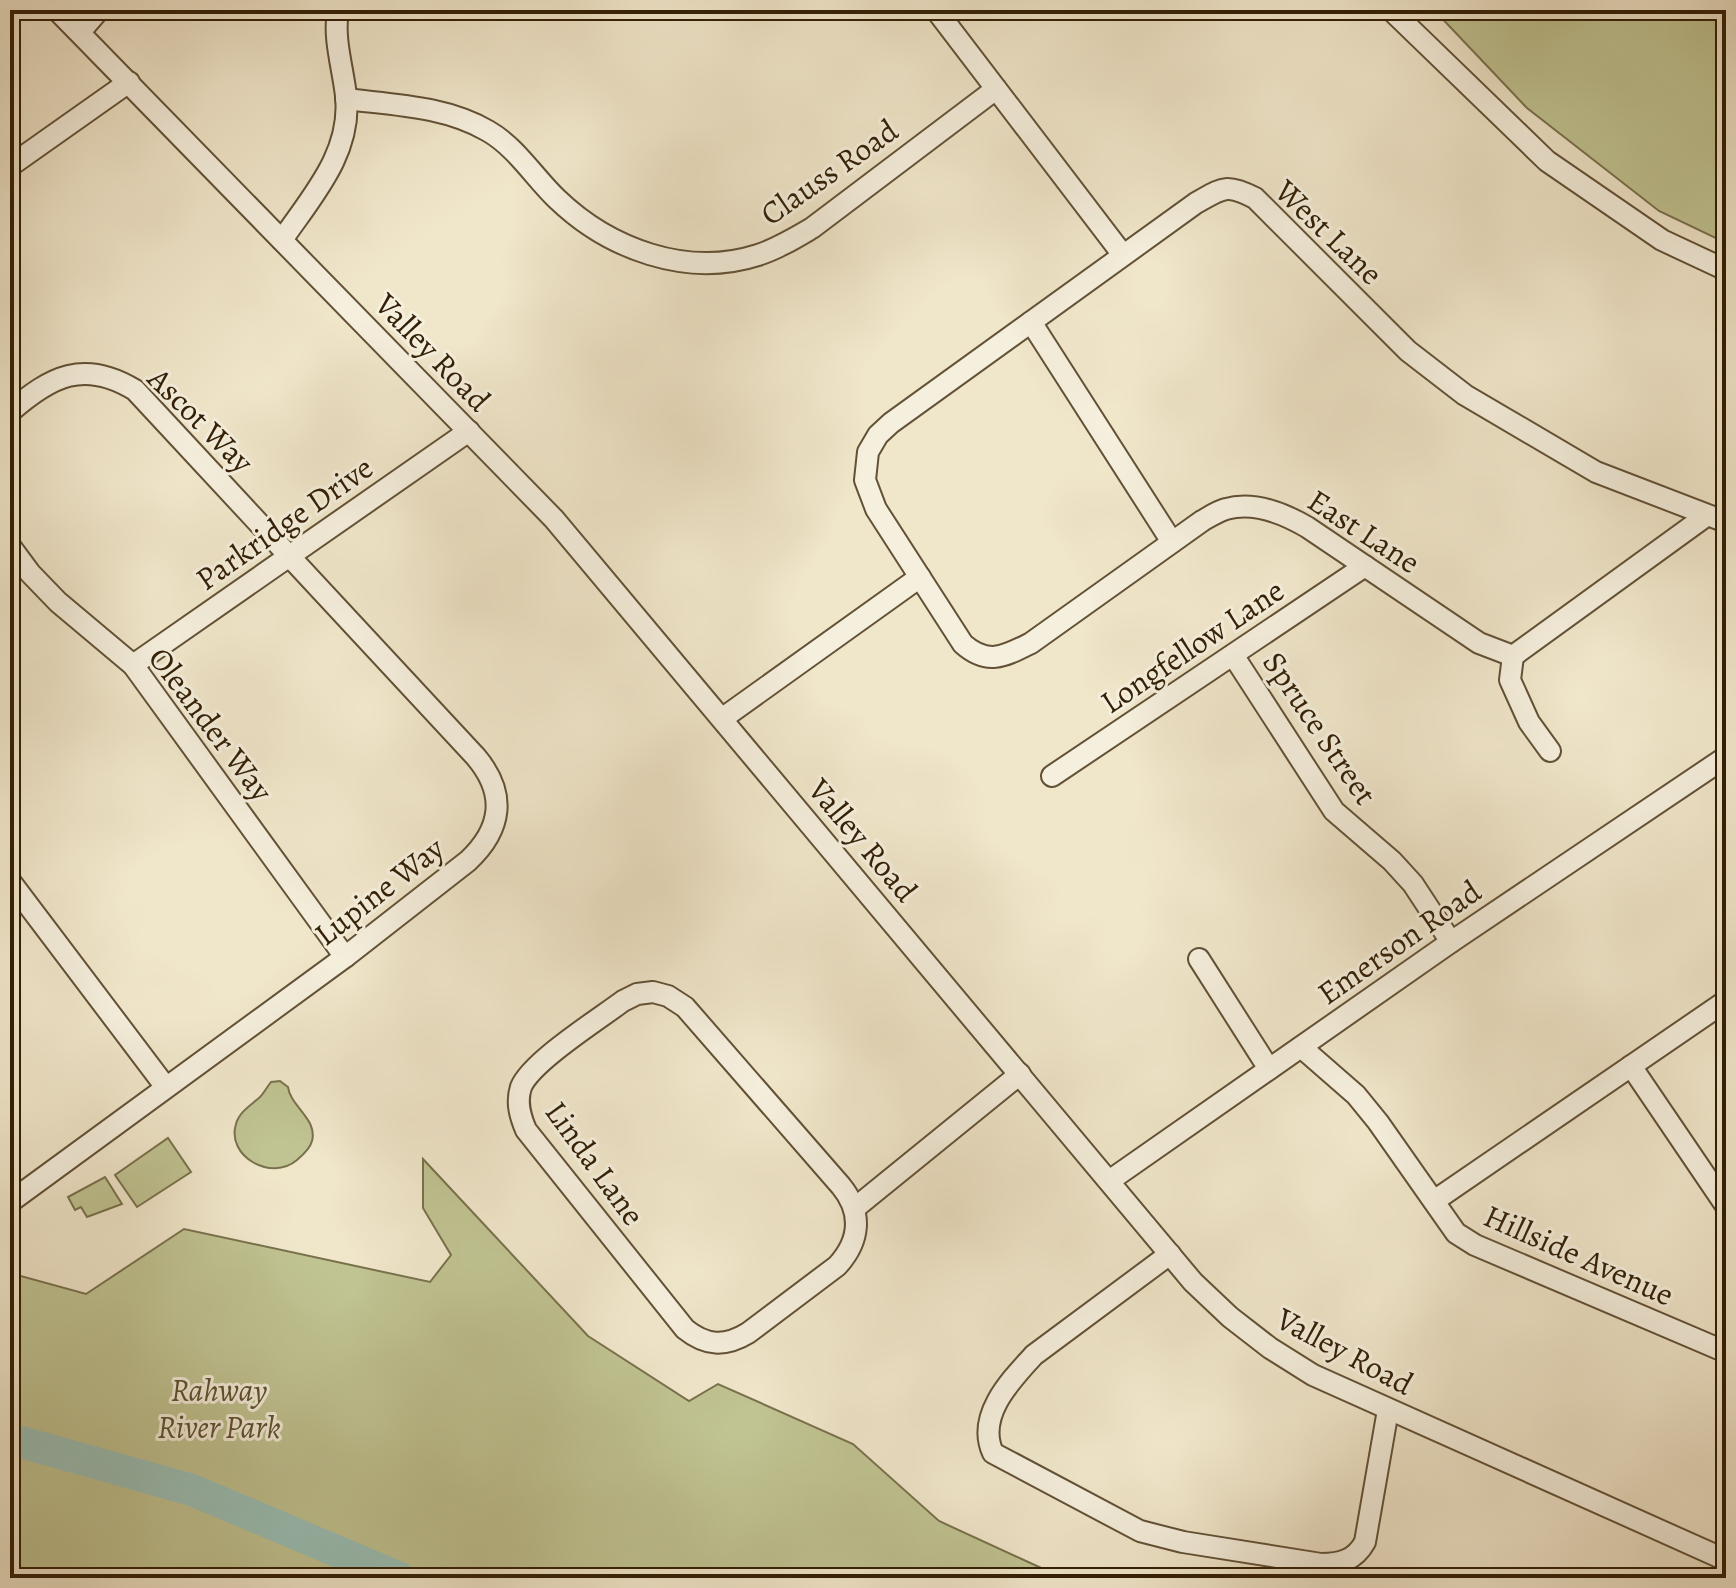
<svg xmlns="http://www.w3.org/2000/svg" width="1736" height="1588" viewBox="0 0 1736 1588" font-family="Alegreya,serif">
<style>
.green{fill:#c0c392;stroke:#79714c;stroke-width:2}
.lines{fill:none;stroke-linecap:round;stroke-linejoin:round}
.river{stroke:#9ac0b7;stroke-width:32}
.minor-casing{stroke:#625136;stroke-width:24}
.minor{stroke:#f5efdd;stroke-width:20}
.labels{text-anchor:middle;stroke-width:6;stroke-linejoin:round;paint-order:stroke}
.street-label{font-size:32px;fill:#321f05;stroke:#f5efdd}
.park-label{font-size:32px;font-style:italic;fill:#5d502f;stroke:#f5efdd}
</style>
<rect width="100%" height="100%" fill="#f0e6ca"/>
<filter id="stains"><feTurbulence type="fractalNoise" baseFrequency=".0025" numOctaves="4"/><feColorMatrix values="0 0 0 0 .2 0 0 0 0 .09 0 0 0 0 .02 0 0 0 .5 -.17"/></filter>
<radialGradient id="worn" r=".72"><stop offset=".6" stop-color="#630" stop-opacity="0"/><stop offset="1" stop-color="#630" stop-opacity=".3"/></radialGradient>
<g class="green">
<path d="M 1434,10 L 1726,10 L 1726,243 L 1659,211 L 1527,108 Z"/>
<path d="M 280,1081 L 288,1087 C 290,1106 318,1119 312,1141 C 310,1149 303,1155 297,1160 C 271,1182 226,1156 236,1124 C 239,1112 251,1105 260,1097 C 264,1093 267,1087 271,1082 Z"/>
<path d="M 168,1138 L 191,1172 L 137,1207 L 115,1175 Z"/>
<path d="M 423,1159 L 588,1336 L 689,1401 L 718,1384 L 853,1444 L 939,1521 L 1063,1578 L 10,1578 L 10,1273 L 86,1294 L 184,1229 L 430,1282 L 451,1255 L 423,1208 Z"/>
<path d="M 105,1177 L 122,1204 L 87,1217 L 81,1207 L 75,1210 L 68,1197 Z"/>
</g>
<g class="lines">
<path class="river" d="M 10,1439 L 192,1490 L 400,1578"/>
<defs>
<g id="minor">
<path d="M 57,10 L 554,519 L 1193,1282 L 1230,1317 L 1270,1348 L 1313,1375 L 1726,1560"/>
<path d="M 936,10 L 1123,255"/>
<path d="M 1391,10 L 1547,161 L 1662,240 L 1726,270"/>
<path d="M 80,32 L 99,10"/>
<path d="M 346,99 C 394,105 445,106 488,131 C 516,147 534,177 557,199 C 609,249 687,278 758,255 C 777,249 795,238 812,228 L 996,89"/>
<path d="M 10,166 L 129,82"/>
<path d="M 282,240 C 312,196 352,153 346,96 C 343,68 333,39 338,10"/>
<path d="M 1031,322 L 1172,542"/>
<path d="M 10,412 C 51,376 84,359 135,390 L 476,757 C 507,794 502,829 468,861 L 345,957 L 10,1202"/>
<path d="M 10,546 L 30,573 L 58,602 L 133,665 L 345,957"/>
<path d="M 1233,655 L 1334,811 L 1392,861 L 1413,884 L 1451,942"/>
<path d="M 1513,656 L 1479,643 L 1307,527 C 1283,513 1254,501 1226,509 C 1218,511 1209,517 1202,521 L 1031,643 C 1005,656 988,666 963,644 L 876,509 L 865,480 L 868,452 L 878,435 L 891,423 L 1196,203 C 1223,188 1226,183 1255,198 L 1408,351 L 1465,395 L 1596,472 L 1726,522"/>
<path d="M 1513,656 L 1706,516"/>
<path d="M 1513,656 L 1510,680 L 1529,722 L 1550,751"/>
<path d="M 133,665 L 469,431"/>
<path d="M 723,718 L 920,577"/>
<path d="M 1052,776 L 1365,566"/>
<path d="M 10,881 L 165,1086"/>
<path d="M 1199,959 L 1269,1069"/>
<path d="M 653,992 L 668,996 L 685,1007 L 841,1186 C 863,1213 860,1241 837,1266 L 748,1333 C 725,1347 706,1346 685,1329 L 526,1130 C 520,1116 516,1102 521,1087 C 531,1062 599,1019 623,1001 L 637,994 Z"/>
<path d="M 1301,1047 L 1356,1095 L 1378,1122 L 1456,1233 L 1475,1245 L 1726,1352"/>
<path d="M 1631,1066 L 1726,1206"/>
<path d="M 1109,1181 L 1451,942 L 1726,757"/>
<path d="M 1434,1201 L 1726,1001"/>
<path d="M 855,1208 L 1020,1074"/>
<path d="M 1170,1254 L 1034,1355 C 1010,1381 976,1416 993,1453 L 1140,1531 L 1183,1542 L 1321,1564 C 1341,1564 1355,1560 1365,1542 L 1388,1410"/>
</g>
</defs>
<use href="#minor" class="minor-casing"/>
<use href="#minor" class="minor"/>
</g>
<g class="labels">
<g class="street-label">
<text transform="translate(829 172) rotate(-35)" y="11">Clauss Road</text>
<text transform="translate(1329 232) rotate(44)" y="11">West Lane</text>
<text transform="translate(433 352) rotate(46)" y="11">Valley Road</text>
<text transform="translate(201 420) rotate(45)" y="11">Ascot Way</text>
<text transform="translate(284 523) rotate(-35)" y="11">Parkridge Drive</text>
<text transform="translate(1364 531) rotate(33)" y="11">East Lane</text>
<text transform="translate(1192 646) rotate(-34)" y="11">Longfellow Lane</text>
<text transform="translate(211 724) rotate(53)" y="11">Oleander Way</text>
<text transform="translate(1320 728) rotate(56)" y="11">Spruce Street</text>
<text transform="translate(863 840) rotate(50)" y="11">Valley Road</text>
<text transform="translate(379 891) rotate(-38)" y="11">Lupine Way</text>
<text transform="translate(1399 942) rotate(-35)" y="11">Emerson Road</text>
<text transform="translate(595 1163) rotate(54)" y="11">Linda Lane</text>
<text transform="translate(1579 1255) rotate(24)" y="11">Hillside Avenue</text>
<text transform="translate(1345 1351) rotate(28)" y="11">Valley Road</text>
</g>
<g class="park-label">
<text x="219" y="1401">Rahway<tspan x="219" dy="37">River Park</tspan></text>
</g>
</g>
<rect width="1736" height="1588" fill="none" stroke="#f0e6ca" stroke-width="40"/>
<rect x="12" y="12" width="1712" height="1564" fill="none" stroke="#321f05" stroke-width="4"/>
<rect x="20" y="20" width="1696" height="1548" fill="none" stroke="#321f05" stroke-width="2"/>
<rect width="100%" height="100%" filter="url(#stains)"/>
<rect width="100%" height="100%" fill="url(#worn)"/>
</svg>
